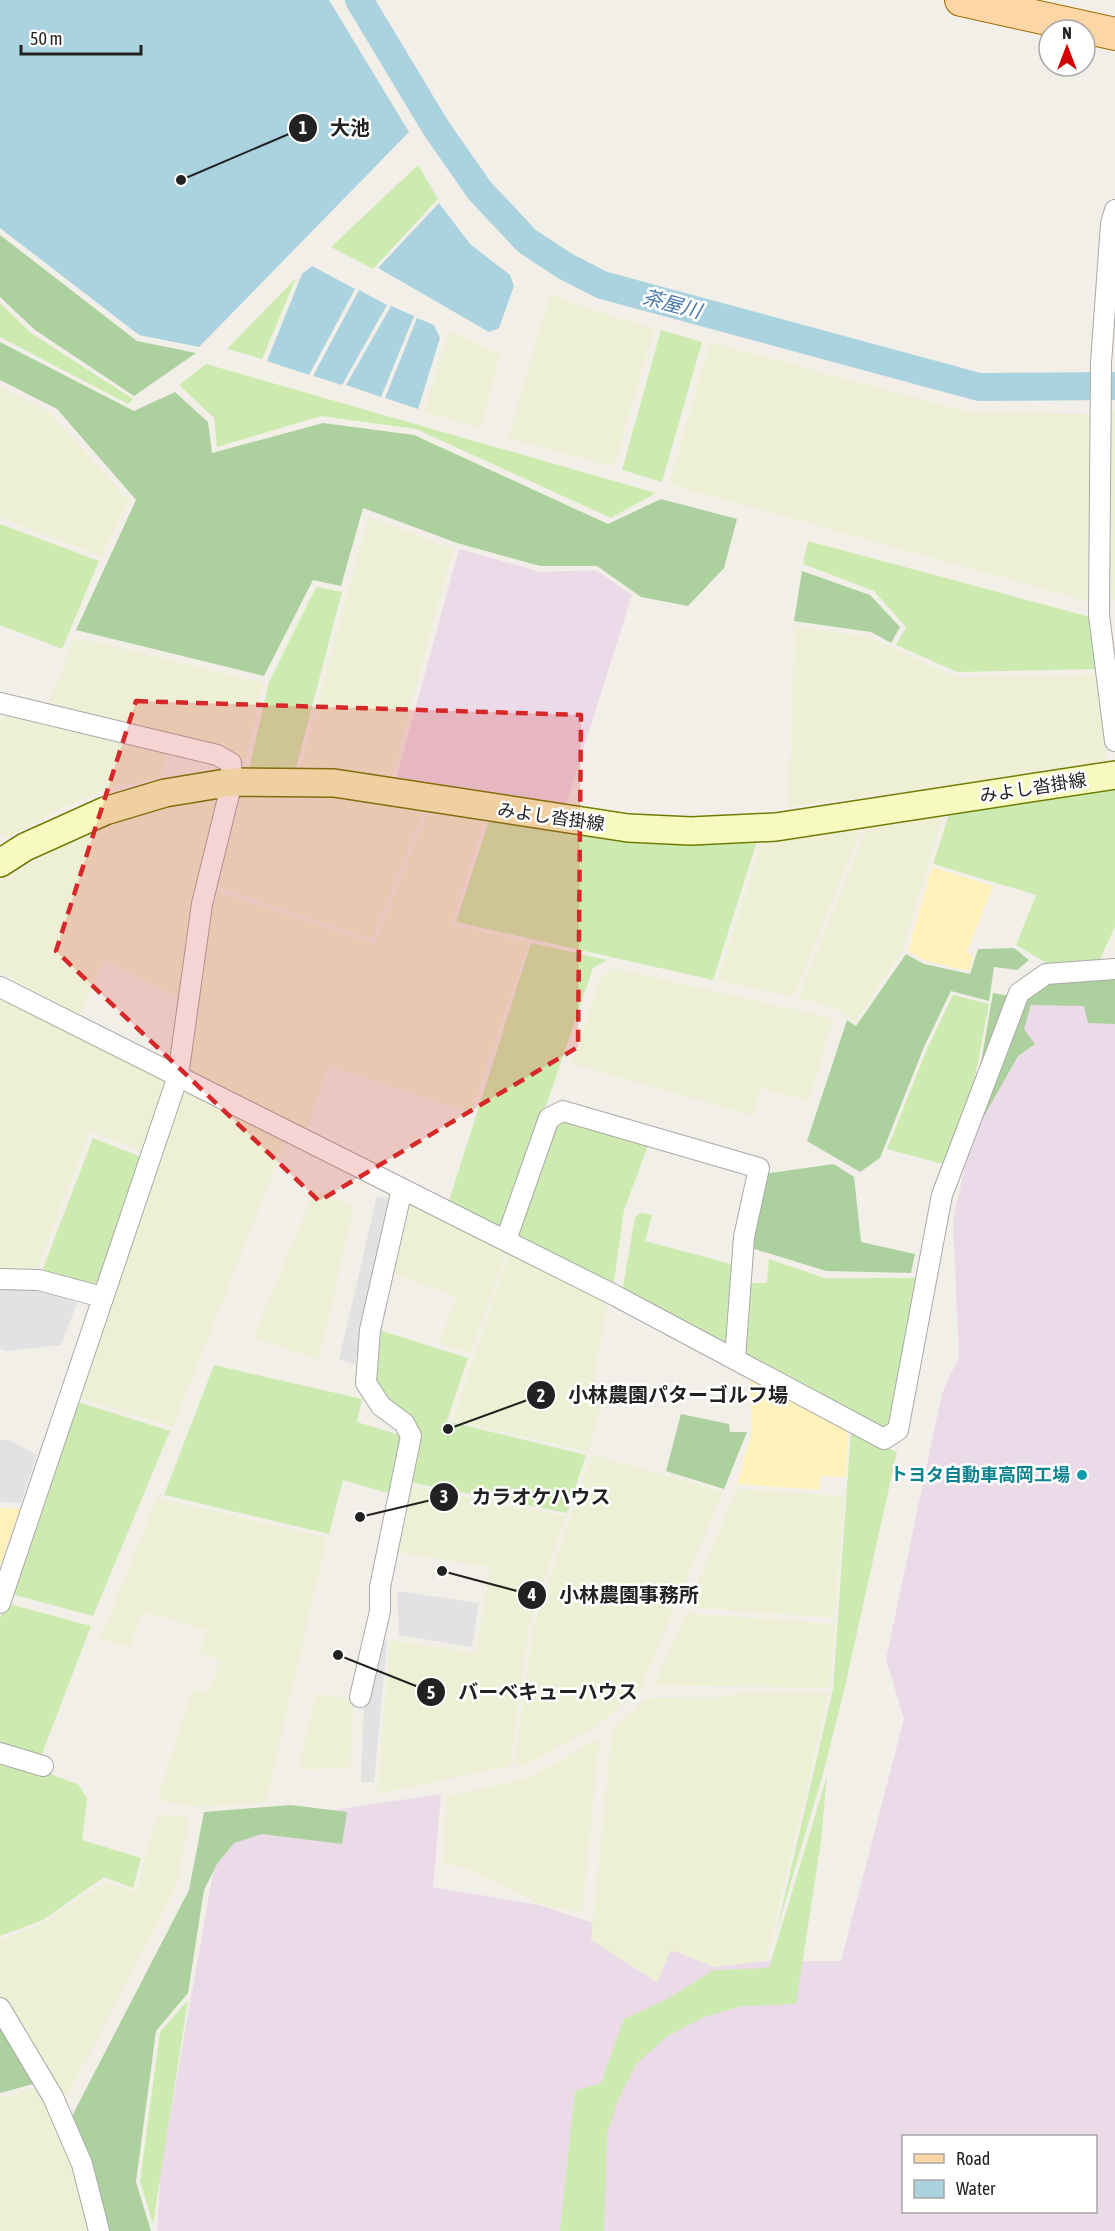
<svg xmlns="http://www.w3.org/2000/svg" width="1115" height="2231" viewBox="0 0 1115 2231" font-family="'Asap Condensed','Noto Sans JP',sans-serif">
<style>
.industrial{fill:#ebdbe8;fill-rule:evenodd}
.farmland{fill:#eef0d5}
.grass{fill:#cdebb0}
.forest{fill:#add19e}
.sand{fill:#fff1ba}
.parking{fill:#e2e2e2}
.water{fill:#aad3df}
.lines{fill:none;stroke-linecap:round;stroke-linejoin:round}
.river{stroke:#aad3df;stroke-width:28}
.minor-casing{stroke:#a9a9a9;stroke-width:22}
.secondary-casing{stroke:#707d05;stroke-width:30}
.primary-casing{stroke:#a06b00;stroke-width:34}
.minor{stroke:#fff;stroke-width:20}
.secondary{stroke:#f7fabf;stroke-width:27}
.primary{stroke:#fcd6a4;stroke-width:32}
.marked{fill:#d62828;fill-opacity:0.2;stroke:#d62828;stroke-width:4.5;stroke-dasharray:12 8;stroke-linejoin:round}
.culture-dot{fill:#0f9aa8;stroke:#fff;stroke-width:2}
.labels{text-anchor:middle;stroke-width:5;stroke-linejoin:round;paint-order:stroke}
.street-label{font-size:18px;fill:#222;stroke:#fff}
.culture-label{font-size:18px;font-weight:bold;fill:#0d838f;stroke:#fff;text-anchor:end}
.water-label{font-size:20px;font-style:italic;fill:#4a7aab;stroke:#fff}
.leader{fill:none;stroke:#222;stroke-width:2}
.callout-dot{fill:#222;stroke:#fff;stroke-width:2}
.mark-label{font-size:18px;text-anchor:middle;font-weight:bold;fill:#fff}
.callout-label{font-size:20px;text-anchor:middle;font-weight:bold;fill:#222;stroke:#fff;stroke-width:5;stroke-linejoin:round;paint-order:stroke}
</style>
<rect width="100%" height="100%" fill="#f2efe9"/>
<g class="industrial">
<path d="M 459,549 L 541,572 L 596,570 L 632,595 L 564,811 L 395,783 Z"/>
<path d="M 1017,987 L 1115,989 L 1115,2231 L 157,2231 L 161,2168 L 221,1827 L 441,1794 L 433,1887 L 539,1905 L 718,1964 L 770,1961 L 841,1961 L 904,1719 L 886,1659 L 942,1393 L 959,1357 L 953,1221 L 973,1130 ZM 904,2136 L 1096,2136 L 1096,2212 L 904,2212 Z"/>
</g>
<g class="farmland">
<path d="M 550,293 L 582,306 L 654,329 L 614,467 L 508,438 Z"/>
<path d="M 449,330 L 500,354 L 481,428 L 424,412 Z"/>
<path d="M 710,342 L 972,413 L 1091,414 L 1089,602 L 669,484 Z"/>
<path d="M 0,387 L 50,413 L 129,501 L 101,556 L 0,517 Z"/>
<path d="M 1115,410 L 1115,600 L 1107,602 L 1109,411 Z"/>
<path d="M 368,517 L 453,549 L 390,784 L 300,770 Z"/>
<path d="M 795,627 L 869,637 L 957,678 L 1098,675 L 1107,766 L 788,807 Z"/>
<path d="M 74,637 L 263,683 L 246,760 L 217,750 L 48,707 Z"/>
<path d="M 6,713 L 167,749 L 160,778 L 108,788 L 56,811 L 7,838 L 0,834 L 0,721 Z"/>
<path d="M 237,791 L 331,793 L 424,809 L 372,939 L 214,885 Z"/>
<path d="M 219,798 L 191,902 L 178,997 L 104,959 L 80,1015 L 0,973 L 0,880 L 64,845 L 137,814 Z"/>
<path d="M 429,810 L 484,821 L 451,925 L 529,942 L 471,1112 L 328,1065 L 306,1131 L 188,1071 L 214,891 L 375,944 Z"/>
<path d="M 944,813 L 903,950 L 855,1022 L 836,1009 L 798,998 L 869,823 Z"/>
<path d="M 863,825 L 793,997 L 718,980 L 763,837 Z"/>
<path d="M 613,968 L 827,1017 L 832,1023 L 809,1101 L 761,1089 L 754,1116 L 572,1064 L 601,977 Z"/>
<path d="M 0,998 L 166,1079 L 141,1151 L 90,1131 L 37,1269 L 0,1268 Z"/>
<path d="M 182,1089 L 286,1141 L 173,1427 L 77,1397 Z"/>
<path d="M 314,1191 L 354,1206 L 319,1360 L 253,1338 Z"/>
<path d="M 411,1201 L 507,1248 L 471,1353 L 439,1343 L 456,1297 L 394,1273 Z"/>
<path d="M 509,1250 L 608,1300 L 592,1393 L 604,1398 L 588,1452 L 453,1420 Z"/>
<path d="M 592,1454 L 723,1492 L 641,1688 L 598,1725 L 526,1765 L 514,1766 L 533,1628 Z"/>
<path d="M 408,1486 L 565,1516 L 529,1625 L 510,1766 L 377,1794 L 390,1640 L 476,1653 L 490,1567 L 396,1552 Z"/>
<path d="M 736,1489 L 845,1496 L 834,1618 L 688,1607 Z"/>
<path d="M 157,1498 L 327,1538 L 266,1802 L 200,1807 L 157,1800 L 193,1689 L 208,1693 L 220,1660 L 199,1653 L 207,1630 L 143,1612 L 130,1647 L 100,1639 Z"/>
<path d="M 686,1613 L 835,1624 L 830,1688 L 654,1685 Z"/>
<path d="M 316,1693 L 354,1700 L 350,1767 L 304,1770 L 299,1765 Z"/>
<path d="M 735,1693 L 829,1693 L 766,1961 L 714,1967 L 671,1950 L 657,1982 L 591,1940 L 612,1730 L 646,1698 L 723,1697 Z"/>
<path d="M 600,1738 L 582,1912 L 547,1907 L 464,1867 L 443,1864 L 447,1796 L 526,1779 Z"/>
<path d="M 157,1814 L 190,1818 L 176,1888 L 63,2104 L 58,2089 L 0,1996 L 0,1940 L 43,1923 L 105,1882 L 136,1892 Z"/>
<path d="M 38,2087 L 74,2167 L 91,2231 L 0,2231 L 0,2098 Z"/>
</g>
<g class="grass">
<path d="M 418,165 L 438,199 L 373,269 L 331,247 Z"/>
<path d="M 296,278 L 262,359 L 227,349 Z"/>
<path d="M 0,303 L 31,333 L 133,399 L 128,404 L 0,337 Z"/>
<path d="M 661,330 L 702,342 L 662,482 L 622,470 Z"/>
<path d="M 206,364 L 656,493 L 611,518 L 416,429 L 321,416 L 217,447 L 214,418 L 179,385 Z"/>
<path d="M 0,524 L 99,561 L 62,649 L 0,625 Z"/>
<path d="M 808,541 L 1090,617 L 1098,669 L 957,672 L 896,645 L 906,627 L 874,591 L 803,564 Z"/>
<path d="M 316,587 L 342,592 L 296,768 L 249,769 L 269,682 Z"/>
<path d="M 1115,787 L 1115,927 L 1099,961 L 1050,965 L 1016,945 L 1036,895 L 933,864 L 950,811 Z"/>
<path d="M 489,821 L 643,844 L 758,838 L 713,980 L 456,922 Z"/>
<path d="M 531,943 L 607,960 L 593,968 L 503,1232 L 448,1204 Z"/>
<path d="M 953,995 L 989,1004 L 969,1109 L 946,1165 L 887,1149 L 927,1049 Z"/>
<path d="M 564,1117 L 649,1143 L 624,1210 L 613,1289 L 513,1237 L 553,1122 Z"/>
<path d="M 93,1138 L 141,1157 L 98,1286 L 42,1271 Z"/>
<path d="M 640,1213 L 652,1215 L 645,1241 L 735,1265 L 729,1349 L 622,1292 L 635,1217 Z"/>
<path d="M 769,1259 L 824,1278 L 919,1278 L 891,1425 L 883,1429 L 743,1354 L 748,1283 L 767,1283 Z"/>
<path d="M 379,1330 L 468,1358 L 447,1421 L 586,1455 L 567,1513 L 409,1482 L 419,1437 L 385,1401 L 373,1381 Z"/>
<path d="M 214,1365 L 362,1399 L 357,1422 L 403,1436 L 391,1494 L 343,1480 L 329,1534 L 164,1495 Z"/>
<path d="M 75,1401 L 170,1431 L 93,1616 L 11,1594 Z"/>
<path d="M 851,1430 L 897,1452 L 844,1691 L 824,1770 L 776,1933 L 833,1689 Z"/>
<path d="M 6,1603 L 91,1626 L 40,1759 L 0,1747 L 0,1619 Z"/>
<path d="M 0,1759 L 40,1770 L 79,1785 L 87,1799 L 82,1840 L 141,1858 L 133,1888 L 104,1877 L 43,1920 L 0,1936 Z"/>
<path d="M 827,1776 L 821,1841 L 796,2004 L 742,2006 L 704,2017 L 668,2036 L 637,2063 L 619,2098 L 607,2134 L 604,2231 L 560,2231 L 575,2091 L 601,2083 L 624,2019 L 669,1998 L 714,1970 L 769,1968 Z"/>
<path d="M 188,2000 L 153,2224 L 140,2181 L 160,2032 Z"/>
</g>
<g class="forest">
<path d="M 0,235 L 137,341 L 196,353 L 134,396 L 35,330 L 0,297 Z"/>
<path d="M 0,342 L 134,411 L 175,392 L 208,422 L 212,453 L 323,423 L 414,435 L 608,524 L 661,499 L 737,519 L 724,568 L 688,606 L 641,597 L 597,566 L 540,566 L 457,543 L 363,508 L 341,586 L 313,580 L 264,676 L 76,630 L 136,500 L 57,409 L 0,380 Z"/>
<path d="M 802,571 L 870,595 L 900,627 L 891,643 L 871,632 L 794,621 Z"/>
<path d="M 1014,948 L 1029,960 L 1017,970 L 994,967 L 989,1001 L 951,991 L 924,1047 L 880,1158 L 860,1172 L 807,1141 L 847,1020 L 856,1026 L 906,954 L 924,964 L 970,974 L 978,949 Z"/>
<path d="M 1115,974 L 1115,1024 L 1088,1023 L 1084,1006 L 1031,1005 L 1024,1029 L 1035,1044 L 1018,1056 L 979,1125 L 975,1123 L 1022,996 L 1048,979 Z"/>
<path d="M 993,993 L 1011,996 L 975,1097 Z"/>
<path d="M 834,1164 L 854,1177 L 861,1242 L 915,1254 L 911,1273 L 826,1271 L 748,1247 L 763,1174 Z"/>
<path d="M 681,1414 L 729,1424 L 730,1432 L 747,1432 L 724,1489 L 666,1471 Z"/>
<path d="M 291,1805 L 347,1812 L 342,1844 L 262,1834 L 234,1843 L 217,1864 L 204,1890 L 188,1993 L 156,2031 L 136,2182 L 151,2231 L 109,2231 L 90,2160 L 72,2116 L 189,1890 L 204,1812 Z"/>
<path d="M 0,2025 L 37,2083 L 0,2093 Z"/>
</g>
<g class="sand">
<path d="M 932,867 L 993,886 L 967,951 L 973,958 L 969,971 L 926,961 L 908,951 Z"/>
<path d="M 750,1373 L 848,1428 L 846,1477 L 820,1476 L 819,1490 L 737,1484 L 752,1432 Z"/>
<path d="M 0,1508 L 20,1509 L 0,1566 Z"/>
</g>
<g class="parking">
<path d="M 377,1196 L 392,1199 L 355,1364 L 339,1360 Z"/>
<path d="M 0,1286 L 33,1286 L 77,1303 L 61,1345 L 6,1351 L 0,1349 Z"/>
<path d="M 0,1440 L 9,1440 L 37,1455 L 21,1503 L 0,1502 Z"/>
<path d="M 397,1591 L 479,1603 L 472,1647 L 399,1635 Z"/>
<path d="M 379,1640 L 387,1641 L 374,1782 L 361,1782 L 364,1698 Z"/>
</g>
<g class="water">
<path d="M 0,0 L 329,0 L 409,132 L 199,347 L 139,335 L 0,228 Z"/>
<path d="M 439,203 L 470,244 L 510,275 L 514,286 L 499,328 L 489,332 L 378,268 Z"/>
<path d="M 312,266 L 355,289 L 309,375 L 267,361 L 302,274 Z"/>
<path d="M 359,290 L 387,305 L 342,385 L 313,376 Z"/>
<path d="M 391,306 L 414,316 L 381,397 L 346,385 Z"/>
<path d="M 417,318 L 434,325 L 440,338 L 418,409 L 385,398 Z"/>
</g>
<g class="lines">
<path class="river" d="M 359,0 L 436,128 L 480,191 L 527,241 L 565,266 L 602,285 L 979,387 L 1115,386"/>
<defs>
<g id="minor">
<path d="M 1115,210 L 1111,224 L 1101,363 L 1099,615 L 1115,741"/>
<path d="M 0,703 L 217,755 L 231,763 L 232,782 L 202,904 L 178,1076 L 0,1603"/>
<path d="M 0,987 L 616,1296 L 884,1439 L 898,1430 L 942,1195 L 1019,993 L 1046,974 L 1115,969"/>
<path d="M 506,1240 L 549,1118 L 563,1111 L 759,1168 L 744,1237 L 735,1359"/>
<path d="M 0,1279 L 39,1280 L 102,1297"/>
<path d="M 360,1697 L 380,1611 L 380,1587 L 411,1436 L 404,1423 L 381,1406 L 366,1383 L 370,1330 L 402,1189"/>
<path d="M 0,1753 L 43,1766"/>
<path d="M 0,2008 L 53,2097 L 82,2164 L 99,2231"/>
</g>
<path id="secondary" d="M 0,863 L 25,847 L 105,811 L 165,793 L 232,782 L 334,783 L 628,828 L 691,831 L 776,827 L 1115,775"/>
<path id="primary" d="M 961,0 L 1115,34"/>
</defs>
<use href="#minor" class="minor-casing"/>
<use href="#secondary" class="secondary-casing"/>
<use href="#primary" class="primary-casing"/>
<use href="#minor" class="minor"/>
<use href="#secondary" class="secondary"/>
<use href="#primary" class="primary"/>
</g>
<path class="marked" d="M 136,701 L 581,715 L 578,1047 L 319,1201 L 56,951 Z"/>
<circle class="culture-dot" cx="1082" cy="1475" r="6"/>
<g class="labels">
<g class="street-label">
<text transform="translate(1033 788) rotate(-9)" y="6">みよし沓掛線</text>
<text transform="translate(551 817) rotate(8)" y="6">みよし沓掛線</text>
</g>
<g class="culture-label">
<text x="1070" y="1481">トヨタ自動車高岡工場</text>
</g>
<g class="water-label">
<text transform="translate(672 304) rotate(15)" y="7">茶屋川</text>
</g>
</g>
<path class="leader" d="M181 180L303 128M448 1429L541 1395M360 1517L444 1497M442 1571L532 1595M338 1655L431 1692"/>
<g class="callout-dot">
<circle cx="181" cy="180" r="6"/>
<circle cx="448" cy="1429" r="6"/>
<circle cx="360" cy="1517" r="6"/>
<circle cx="442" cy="1571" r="6"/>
<circle cx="338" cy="1655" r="6"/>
<circle cx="303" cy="128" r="15"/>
<circle cx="541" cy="1395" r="15"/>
<circle cx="444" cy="1497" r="15"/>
<circle cx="532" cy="1595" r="15"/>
<circle cx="431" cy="1692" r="15"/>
</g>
<g class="mark-label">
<text x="303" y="134">1</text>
<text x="541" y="1402">2</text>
<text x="444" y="1503">3</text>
<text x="532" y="1601">4</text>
<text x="431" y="1699">5</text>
</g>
<g class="callout-label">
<text x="350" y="135">大池</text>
<text x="678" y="1402">小林農園パターゴルフ場</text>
<text x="541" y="1504">カラオケハウス</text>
<text x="629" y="1602">小林農園事務所</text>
<text x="548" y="1699">バーベキューハウス</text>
</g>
<rect x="902" y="2135" width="195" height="78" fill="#ffffff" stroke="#a7a7a7" stroke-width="1.5"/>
<rect x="914" y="2154" width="30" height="9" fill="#fcd6a4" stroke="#a7a7a7" stroke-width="1.5"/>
<text x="956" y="2165" font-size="18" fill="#222222">Road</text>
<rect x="914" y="2180" width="30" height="18" fill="#aad3df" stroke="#a7a7a7" stroke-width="1.5"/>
<text x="956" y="2195" font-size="18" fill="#222222">Water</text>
<g transform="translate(1067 48)"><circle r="28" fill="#ffffff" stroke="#a7a7a7" stroke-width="1.5"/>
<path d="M0-4.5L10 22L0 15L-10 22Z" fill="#d40000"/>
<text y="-9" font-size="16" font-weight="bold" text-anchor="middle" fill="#222222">N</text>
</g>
<path d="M21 45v9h120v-9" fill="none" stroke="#222222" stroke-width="3"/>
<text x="30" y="45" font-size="18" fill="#222222" stroke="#ffffff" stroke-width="4.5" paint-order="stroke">50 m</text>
</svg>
